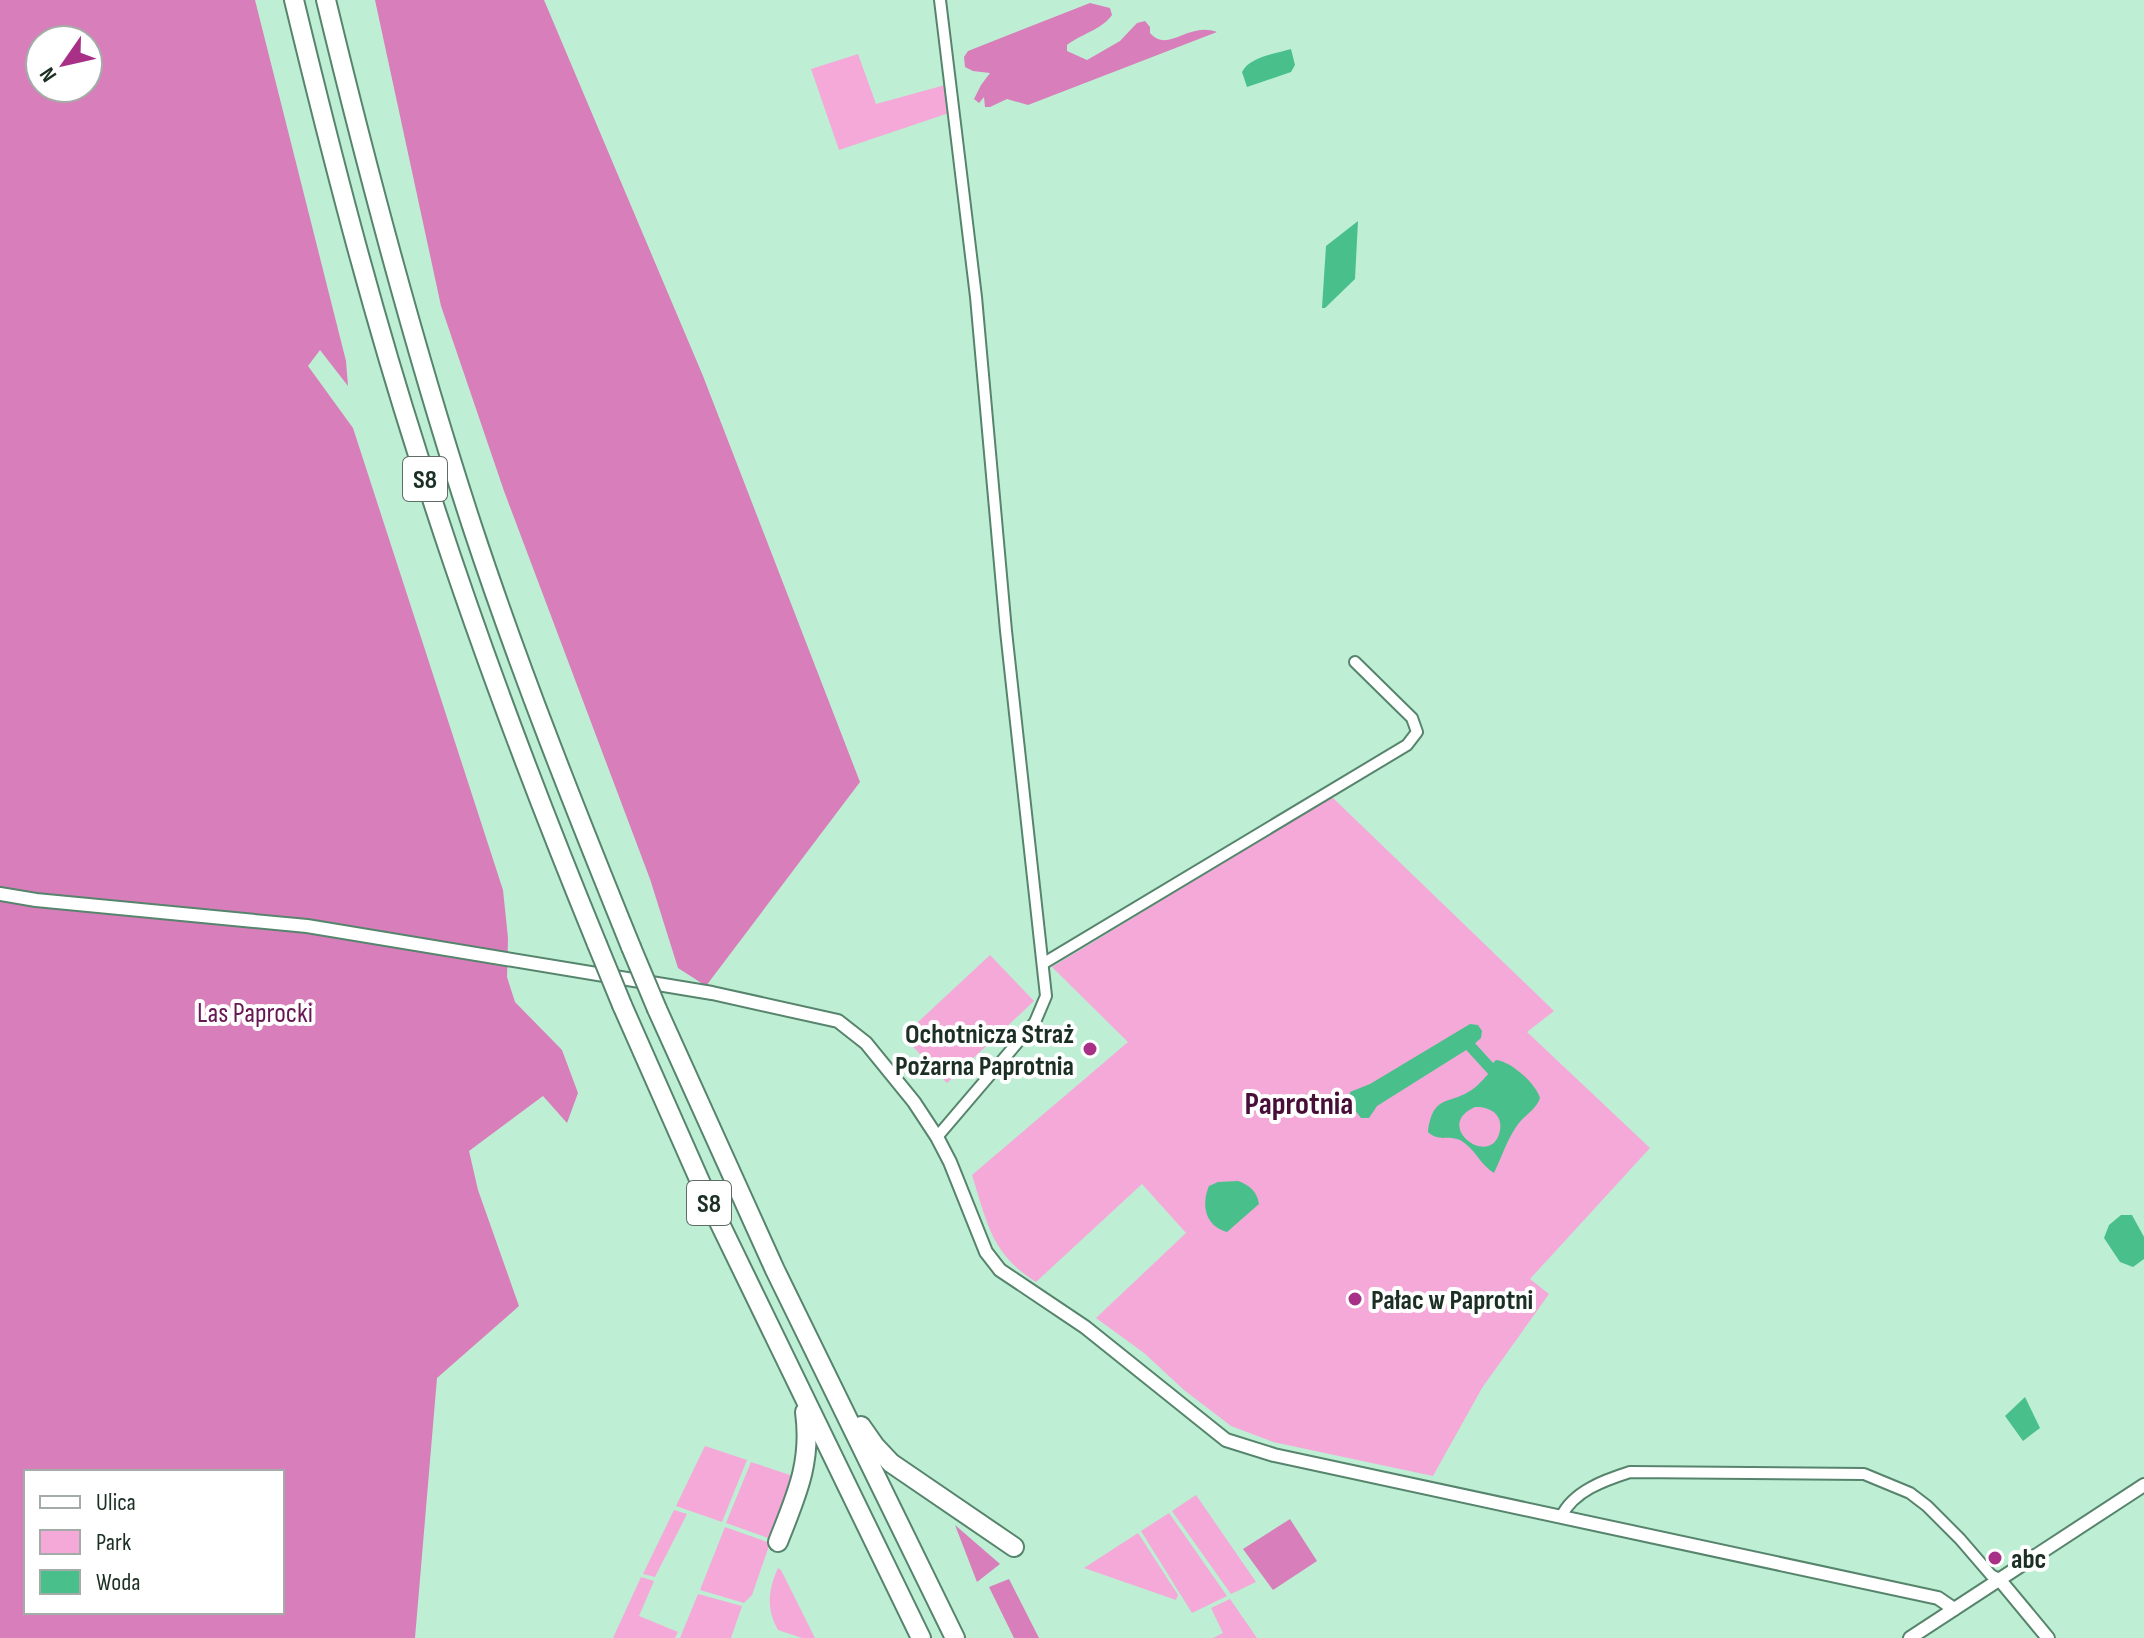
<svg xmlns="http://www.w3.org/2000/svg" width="2144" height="1638" viewBox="0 0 2144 1638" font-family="'Sofia Sans Condensed',sans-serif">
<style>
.green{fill:#f4a9d9}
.forest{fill:#d87eba;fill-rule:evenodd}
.water{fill:#49c08b;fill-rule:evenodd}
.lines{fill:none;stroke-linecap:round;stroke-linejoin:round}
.canal{stroke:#49c08b;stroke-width:11}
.minor-casing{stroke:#56846c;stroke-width:14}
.tertiary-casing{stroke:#56846c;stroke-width:16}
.motorway-casing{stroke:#56846c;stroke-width:22}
.minor{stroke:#fff;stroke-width:10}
.tertiary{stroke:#fff;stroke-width:12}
.motorway{stroke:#fff;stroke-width:18}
.motorway-bridge-casing{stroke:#56846c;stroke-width:22;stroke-linecap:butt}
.motorway-bridge{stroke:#fff;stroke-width:18}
.poi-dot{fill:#a83187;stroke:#fff;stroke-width:3}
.labels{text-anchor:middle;stroke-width:8;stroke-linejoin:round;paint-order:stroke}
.shield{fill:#fff;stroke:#606d66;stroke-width:2}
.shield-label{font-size:26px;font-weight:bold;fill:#1c2f25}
.park-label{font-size:28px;fill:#671752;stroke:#fff}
.poi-label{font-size:28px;font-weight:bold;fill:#1c2f25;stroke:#fff;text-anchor:start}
.quarter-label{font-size:32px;font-weight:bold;fill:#470e38;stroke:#fff}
</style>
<rect width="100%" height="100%" fill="#beefd4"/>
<g class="green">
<path d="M 858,54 L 876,104 L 945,85 L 949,113 L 839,150 L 811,69 Z"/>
<path d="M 1332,797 L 1554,1011 L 1527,1032 L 1650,1148 L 1530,1279 L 1549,1294 L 1482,1388 L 1433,1476 L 1273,1442 L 1231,1426 L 1184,1390 L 1144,1353 L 1096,1318 L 1186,1233 L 1142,1184 L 1036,1282 C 991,1254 987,1222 972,1175 L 1128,1042 L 1052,967 Z"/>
<path d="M 990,955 L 1034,1001 L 947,1083 L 903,1036 Z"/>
<path d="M 705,1446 L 747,1460 L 722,1522 L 676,1506 Z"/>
<path d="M 751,1462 L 793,1476 L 771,1539 L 726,1523 Z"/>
<path d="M 1196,1495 L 1256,1582 L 1231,1594 L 1172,1511 Z"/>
<path d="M 674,1510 L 687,1514 L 655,1577 L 643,1574 Z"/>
<path d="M 1169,1513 L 1227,1596 L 1192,1613 L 1141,1531 Z"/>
<path d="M 725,1527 L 770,1543 L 752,1595 L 744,1603 L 700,1590 Z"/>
<path d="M 1138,1533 L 1178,1595 L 1176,1600 L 1084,1568 Z"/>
<path d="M 778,1568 L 781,1570 L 815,1638 L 802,1638 L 778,1630 C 766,1609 768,1590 778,1568 Z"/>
<path d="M 641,1577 L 654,1581 L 639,1616 L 678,1632 L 675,1638 L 613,1638 Z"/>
<path d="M 698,1594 L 742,1606 L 731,1638 L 680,1638 Z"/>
<path d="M 1230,1599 L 1257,1638 L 1213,1638 L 1223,1633 L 1211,1608 Z"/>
</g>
<g class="forest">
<path d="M 0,0 L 255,0 L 346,361 L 348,386 L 320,350 L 308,366 L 353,428 L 503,890 L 508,938 L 507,977 L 515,1002 L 562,1050 L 578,1093 L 567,1123 L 543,1096 L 469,1151 L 478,1190 L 519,1306 L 437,1378 L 415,1638 L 0,1638 ZM 40,40 L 88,40 L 88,88 L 40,88 ZM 26,1472 L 282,1472 L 282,1612 L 26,1612 Z"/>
<path d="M 375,0 L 544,0 L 703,376 L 860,782 L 706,986 L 678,968 L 650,879 L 504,491 L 441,306 Z"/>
<path d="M 1090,3 L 1110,8 L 1112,15 C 1101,30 1081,34 1067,45 L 1067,51 L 1087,60 L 1120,41 L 1137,23 L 1145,21 L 1150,27 L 1150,33 C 1168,54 1188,21 1217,32 L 1028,105 L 1007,99 L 990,107 L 985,107 L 984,97 L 979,103 L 974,99 L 981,85 L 990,73 L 973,71 L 965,67 L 964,57 L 968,51 Z"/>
<path d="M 1290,1519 L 1317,1561 L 1273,1590 L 1243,1549 Z"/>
<path d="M 955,1525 L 1000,1564 L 977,1582 Z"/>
<path d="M 1009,1579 L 1039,1638 L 1014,1638 L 989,1587 Z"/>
</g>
<g class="water">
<path d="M 1291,49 L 1295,65 L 1291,72 L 1247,87 L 1242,72 C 1250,56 1275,54 1291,49 Z"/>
<path d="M 1358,221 L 1355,279 L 1325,308 L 1322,308 L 1326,246 Z"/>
<path d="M 1470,1024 L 1478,1025 L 1482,1031 L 1481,1038 L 1471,1047 L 1377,1106 L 1369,1118 L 1361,1118 C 1355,1110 1348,1103 1350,1092 L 1370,1084 Z"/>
<path d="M 1496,1060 C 1511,1061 1536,1084 1540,1098 C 1536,1110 1523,1116 1516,1127 C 1506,1142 1501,1159 1494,1173 C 1480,1165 1475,1148 1460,1140 C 1449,1135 1438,1142 1428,1132 C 1433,1093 1449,1106 1473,1089 C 1480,1084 1486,1076 1492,1070 L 1492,1064 ZM 1475,1107 C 1489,1106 1503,1114 1500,1130 C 1493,1171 1431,1126 1475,1107 Z"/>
<path d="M 1238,1181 C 1249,1185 1257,1191 1259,1204 L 1227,1232 C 1205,1226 1201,1205 1209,1186 L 1218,1182 Z"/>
<path d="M 2121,1215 L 2132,1215 L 2144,1237 L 2144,1259 L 2133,1267 L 2120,1262 L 2104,1238 L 2109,1225 Z"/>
<path d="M 2025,1397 L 2040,1428 L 2023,1441 L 2005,1416 Z"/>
</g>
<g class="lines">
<path class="canal" d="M 1471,1047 L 1492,1070"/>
<defs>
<g id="minor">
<path d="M 1044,963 L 1407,745 L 1417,732 L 1412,718 L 1355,662"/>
<path d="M 937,1137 L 1035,1022 L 1046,996 L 1006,631 L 976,297 L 940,0"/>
<path d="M 1561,1517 C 1573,1491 1605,1480 1630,1472 L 1864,1474 L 1910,1493 L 1927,1506 L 1960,1539 L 1991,1575 L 1999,1579"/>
</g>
<g id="tertiary">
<path d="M 0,894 L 36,900 L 307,926 L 712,993 L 838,1021 L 866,1043 L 914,1102 L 937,1137 L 950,1162 L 986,1252 L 1000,1270 L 1085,1327 L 1226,1440 L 1274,1455 L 1938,1598 L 1954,1609"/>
<path d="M 1999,1579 L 2048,1638"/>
<path d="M 1910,1638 L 2144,1485"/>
</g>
<g id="motorway">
<path d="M 294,0 C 331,153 370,305 418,455 C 470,621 531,783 597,944"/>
<path d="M 326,0 C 369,178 416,355 473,529 C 520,671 575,809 631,947"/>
<path d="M 622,1005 L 706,1195 L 921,1638"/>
<path d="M 657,1009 L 775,1270 L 955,1638"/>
<path d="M 861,1426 L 875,1446 L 891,1463 L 1014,1547"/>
<path d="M 778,1542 C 796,1496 812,1463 805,1412"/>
</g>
</defs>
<use href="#minor" class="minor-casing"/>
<use href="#tertiary" class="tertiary-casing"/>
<use href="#motorway" class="motorway-casing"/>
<use href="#minor" class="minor"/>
<use href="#tertiary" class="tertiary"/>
<use href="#motorway" class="motorway"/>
<defs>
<g id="motorway-bridge">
<path d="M 597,944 L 622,1005"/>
<path d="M 631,947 L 657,1009"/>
</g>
</defs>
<use href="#motorway-bridge" class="motorway-bridge-casing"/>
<use href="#motorway-bridge" class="motorway-bridge"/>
</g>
<g class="poi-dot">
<circle cx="1090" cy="1049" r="8"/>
<circle cx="1355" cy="1299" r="8"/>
<circle cx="1995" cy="1558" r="8"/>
</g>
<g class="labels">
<g class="shield">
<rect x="403" y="457" width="44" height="44" rx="6"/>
<rect x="687" y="1181" width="44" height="44" rx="6"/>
</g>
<g class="shield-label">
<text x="425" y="488">S8</text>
<text x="709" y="1212">S8</text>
</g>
<g class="park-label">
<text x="255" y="1022">Las Paprocki</text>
</g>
<g class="poi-label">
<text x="1074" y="1043" text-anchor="end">Ochotnicza Straż<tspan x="1074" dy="32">Pożarna Paprotnia</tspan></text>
<text x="1371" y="1309">Pałac w Paprotni</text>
<text x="2011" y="1568">abc</text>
</g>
<g class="quarter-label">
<text x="1299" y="1114">Paprotnia</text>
</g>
</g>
<rect x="24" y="1470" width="260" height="144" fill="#ffffff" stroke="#a4aca8" stroke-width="2"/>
<rect x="40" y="1496" width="40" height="12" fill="#ffffff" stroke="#a4aca8" stroke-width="2"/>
<text x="96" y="1510" font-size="24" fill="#1c2f25">Ulica</text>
<rect x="40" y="1530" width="40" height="24" fill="#f4a9d9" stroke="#a4aca8" stroke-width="2"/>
<text x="96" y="1550" font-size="24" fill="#1c2f25">Park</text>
<rect x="40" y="1570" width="40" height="24" fill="#49c08b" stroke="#a4aca8" stroke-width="2"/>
<text x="96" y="1590" font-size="24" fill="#1c2f25">Woda</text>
<g transform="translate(64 64) rotate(236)"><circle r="38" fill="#ffffff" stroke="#a4aca8" stroke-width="2"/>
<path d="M0-6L14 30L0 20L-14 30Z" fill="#a83187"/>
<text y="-12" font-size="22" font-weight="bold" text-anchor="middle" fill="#1c2f25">N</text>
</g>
</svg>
